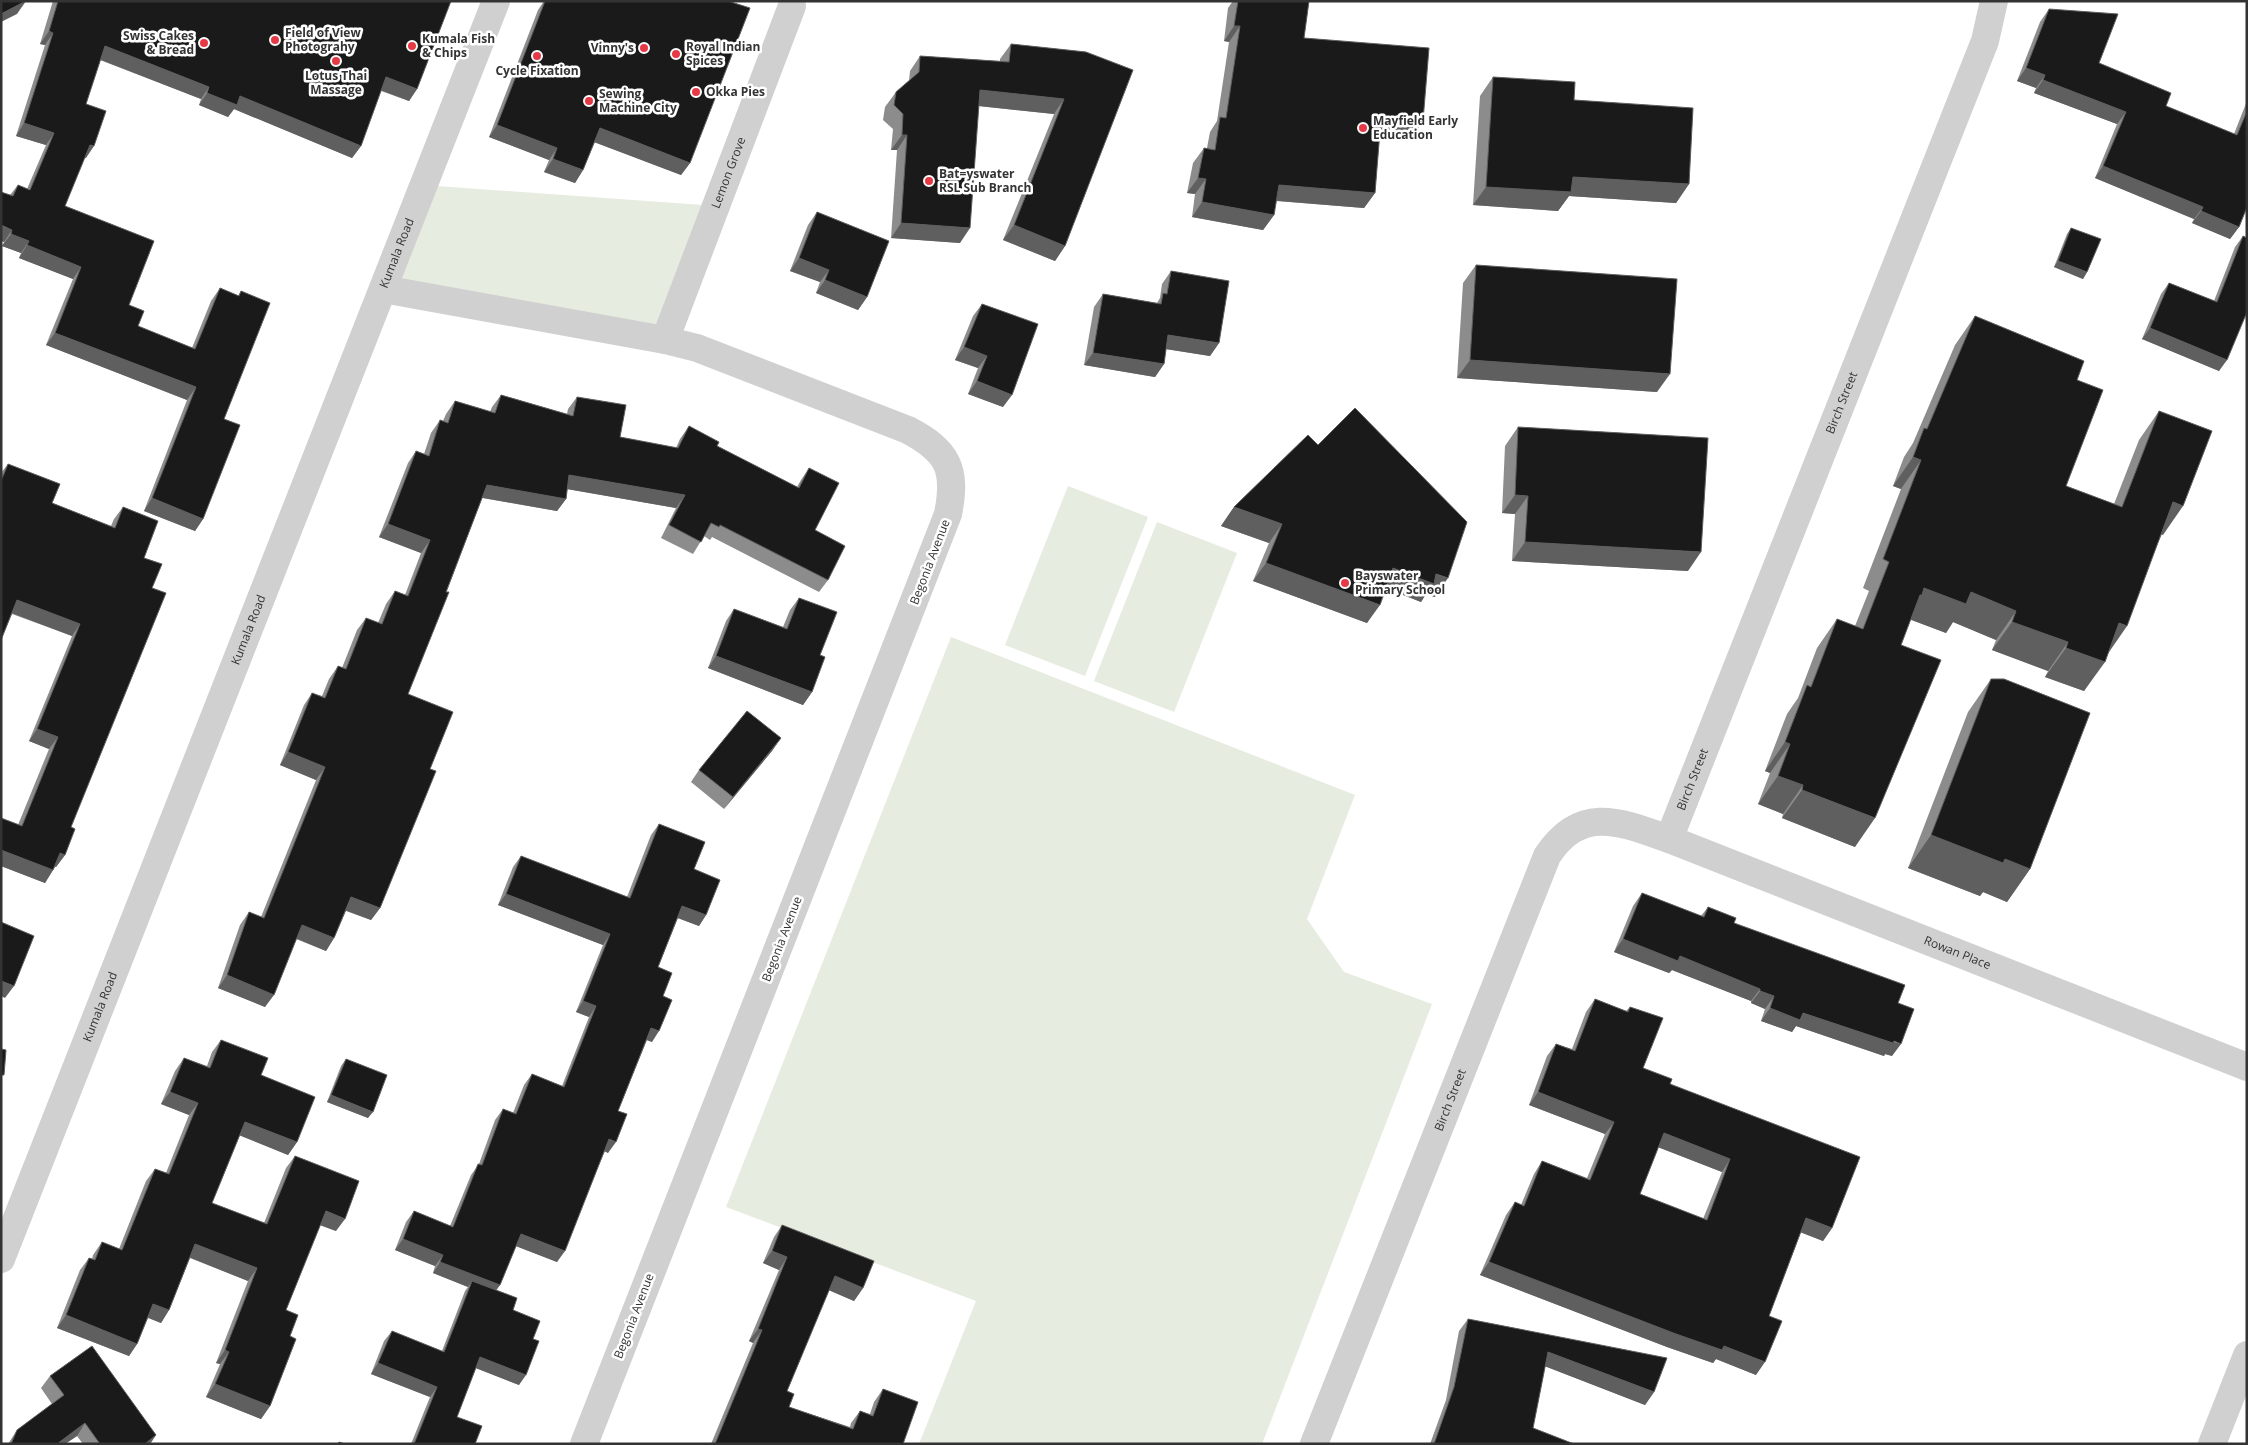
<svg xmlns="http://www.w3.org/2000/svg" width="2248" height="1445" viewBox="0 0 2248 1445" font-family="'Open Sans',sans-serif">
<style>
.green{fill:#e6ecdf}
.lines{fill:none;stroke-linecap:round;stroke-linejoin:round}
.street{stroke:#d0d0d0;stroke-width:28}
.wall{fill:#8c8c8c;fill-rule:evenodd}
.shaded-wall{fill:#5f5f5f}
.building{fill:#1a1a1a;stroke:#5f5f5f;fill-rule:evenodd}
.poi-dot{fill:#e63946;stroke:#fff;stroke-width:2}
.labels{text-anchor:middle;stroke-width:5;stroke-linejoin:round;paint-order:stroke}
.poi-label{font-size:12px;font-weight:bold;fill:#333;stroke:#fff;text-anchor:start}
.street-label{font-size:12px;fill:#333;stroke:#fff}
</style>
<rect width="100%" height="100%" fill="#fff"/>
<g class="green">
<path d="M 423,185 L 717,206 L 665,340 L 383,289 Z"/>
<path d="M 1068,486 L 1148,517 L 1085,676 L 1005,645 Z"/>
<path d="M 1157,522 L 1237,553 L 1174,712 L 1094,681 Z"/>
<path d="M 951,637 L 1355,795 L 1307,919 L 1344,972 L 1432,1004 L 1262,1444 L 919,1444 L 976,1301 L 726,1207 Z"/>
</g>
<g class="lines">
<g class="street">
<path d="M 383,289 L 665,340 L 697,348 L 908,430 C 948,451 957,469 948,514 L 584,1444"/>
<path id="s1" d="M 665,340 L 792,6"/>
<path id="s2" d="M 1669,839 L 2247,1067"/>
<path id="s3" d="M 1,1259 L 496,1"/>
<path id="s4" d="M 1314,1444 L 1547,856 C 1581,804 1621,822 1669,839 L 1985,41 L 1994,1"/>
<path d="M 2212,1444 L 2247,1355"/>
</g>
</g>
<g class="wall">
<path d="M 53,1 L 451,1 L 417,89 L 409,101 L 381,91 L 361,146 L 352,158 L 234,109 L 228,117 L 199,105 L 201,99 L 100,60 L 86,104 L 86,158 L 84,158 L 65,206 L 129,305 L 138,326 L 192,348 L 211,301 L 220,288 L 238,296 L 241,291 L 224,419 L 203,519 L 195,531 L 144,511 L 187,400 L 46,345 L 73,279 L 19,258 L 21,253 L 2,246 L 4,242 L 10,195 L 18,185 L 27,189 L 46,145 L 16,136 L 45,45 L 40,44 Z"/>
<path d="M 544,1 L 728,1 L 690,163 L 681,175 L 595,142 L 583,170 L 575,183 L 544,172 L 549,160 L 489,137 L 538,10 Z"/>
<path d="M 1233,1 L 1309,1 L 1304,38 L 1423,121 L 1412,136 L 1380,134 L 1375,193 L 1364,208 L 1276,201 L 1274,215 L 1263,230 L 1192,217 L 1195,194 L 1187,193 L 1193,163 L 1204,148 L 1207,148 L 1210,132 L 1217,121 L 1229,42 L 1224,41 L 1228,8 Z"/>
<path d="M 2049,9 L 2099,63 L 2166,106 L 2234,134 L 2247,101 L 2247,207 L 2239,227 L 2230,239 L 2192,223 L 2194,219 L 2095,178 L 2117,124 L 2034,93 L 2036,88 L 2017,81 L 2040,22 Z"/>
<path d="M 1011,44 L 1086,52 L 1065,246 L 1055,261 L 1003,240 L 1054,114 L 979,106 L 960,243 L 891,238 L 897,150 L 891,150 L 893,129 L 883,120 L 885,107 L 896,92 L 909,81 L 910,71 L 920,56 L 1000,61 L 1000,59 Z"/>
<path d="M 1493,77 L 1574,100 L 1689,184 L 1676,203 L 1569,196 L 1558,211 L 1473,205 L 1480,96 Z"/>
<path d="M 817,212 L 867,297 L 858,310 L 816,293 L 820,282 L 790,271 L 808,225 Z"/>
<path d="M 2071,228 L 2087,272 L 2083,279 L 2054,267 L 2067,234 Z"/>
<path d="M 2243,236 L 2219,371 L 2142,339 L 2161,294 L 2169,283 L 2214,301 L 2235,247 Z"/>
<path d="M 1476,265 L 1657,392 L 1457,378 L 1463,283 Z"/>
<path d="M 1171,271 L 1219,343 L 1210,356 L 1166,349 L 1164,364 L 1155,377 L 1084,365 L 1094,307 L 1103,294 L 1157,303 L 1160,298 L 1162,284 Z"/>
<path d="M 982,304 L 1003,407 L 968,394 L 978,368 L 955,360 L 973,316 Z"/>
<path d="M 1975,316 L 2077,380 L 2066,486 L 2114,504 L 2139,440 L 2159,411 L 2163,535 L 2162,534 L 2107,655 L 2084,691 L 2045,677 L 2048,671 L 1992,650 L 1996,640 L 1953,622 L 1946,633 L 1910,619 L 1901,645 L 1855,847 L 1782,818 L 1783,814 L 1758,804 L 1770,773 L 1765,771 L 1787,714 L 1798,698 L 1817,648 L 1837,619 L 1855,626 L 1869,591 L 1863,588 L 1901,489 L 1893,486 L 1904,457 L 1913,443 L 1955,345 Z"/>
<path d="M 501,395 L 567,414 L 568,409 L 577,397 L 620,437 L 676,448 L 680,439 L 689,426 L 717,446 L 797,487 L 801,480 L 809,468 L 815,530 L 828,580 L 819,592 L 712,537 L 710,540 L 704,536 L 693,554 L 661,538 L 676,508 L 567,489 L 566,499 L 557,511 L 482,498 L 408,694 L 430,769 L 380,908 L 371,920 L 346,911 L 334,938 L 326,951 L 296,939 L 265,1007 L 218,988 L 240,925 L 249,912 L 261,917 L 316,780 L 280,765 L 304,705 L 312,693 L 322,696 L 329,679 L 338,666 L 342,668 L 357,630 L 366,618 L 378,623 L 386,604 L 395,591 L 405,595 L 421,553 L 379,537 L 408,463 L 416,451 L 424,454 L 431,433 L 440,420 L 443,421 L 446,414 L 455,401 L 490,412 L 492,407 Z"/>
<path d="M 1518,427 L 1688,571 L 1512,561 L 1515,514 L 1502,513 L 1505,446 Z"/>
<path d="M 1308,435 L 1435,597 L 1426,594 L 1421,602 L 1386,588 L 1367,623 L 1253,581 L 1269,543 L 1221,526 L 1234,507 Z"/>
<path d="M 8,464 L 52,503 L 111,526 L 114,519 L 123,507 L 144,558 L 152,588 L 71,827 L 65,855 L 56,867 L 55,867 L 53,870 L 45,883 L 1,866 L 1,818 L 18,825 L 49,749 L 29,741 L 72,636 L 12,614 L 1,640 L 1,473 Z"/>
<path d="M 799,598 L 820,655 L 812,692 L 803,705 L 708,668 L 726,621 L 734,609 L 783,627 L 790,610 Z"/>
<path d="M 1991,679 L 2030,869 L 2007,902 L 1983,892 L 1980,896 L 1908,868 L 1968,712 Z"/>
<path d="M 781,738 L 772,751 L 724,809 L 691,782 L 699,770 Z"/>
<path d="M 659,824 L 694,869 L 706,915 L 699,926 L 678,918 L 658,967 L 663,996 L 652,1042 L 647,1040 L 618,1111 L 608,1153 L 605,1151 L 557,1262 L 516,1246 L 500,1285 L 496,1290 L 513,1310 L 533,1339 L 519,1385 L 476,1368 L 457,1417 L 475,1444 L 411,1444 L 430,1397 L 371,1374 L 384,1341 L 392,1331 L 442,1351 L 465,1291 L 468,1287 L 433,1273 L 435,1266 L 395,1250 L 406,1222 L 414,1211 L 450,1226 L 471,1175 L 479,1164 L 495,1120 L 503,1109 L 513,1113 L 524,1085 L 532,1074 L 562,1086 L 589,1017 L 576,1012 L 603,945 L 498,905 L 513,867 L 521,856 L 627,897 L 651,835 Z"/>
<path d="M 1642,893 L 1701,916 L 1708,907 L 1734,923 L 1898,1003 L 1892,1056 L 1885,1054 L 1884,1056 L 1796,1026 L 1792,1032 L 1761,1021 L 1765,1009 L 1751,1003 L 1751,1001 L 1672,970 L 1669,973 L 1614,952 L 1633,906 Z"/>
<path d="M 1595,999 L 1626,1011 L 1630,1007 L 1643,1068 L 1670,1084 L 1832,1228 L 1823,1241 L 1801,1232 L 1769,1316 L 1756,1375 L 1716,1359 L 1713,1363 L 1667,1347 L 1480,1275 L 1506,1215 L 1515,1202 L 1521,1205 L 1534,1174 L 1542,1161 L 1587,1178 L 1605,1134 L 1529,1105 L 1547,1056 L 1556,1044 L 1572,1049 L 1586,1012 ZM 1658,1147 L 1722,1172 L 1703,1219 L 1640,1194 Z"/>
<path d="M 221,1040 L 261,1075 L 297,1142 L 288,1155 L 240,1135 L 212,1203 L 264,1223 L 286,1168 L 295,1156 L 336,1231 L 320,1225 L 286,1310 L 290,1336 L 270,1406 L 261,1419 L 206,1397 L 220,1364 L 216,1363 L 248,1281 L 190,1258 L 169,1310 L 161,1323 L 148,1318 L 137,1344 L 129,1356 L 57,1328 L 80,1270 L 89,1258 L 92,1259 L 93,1255 L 102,1242 L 119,1249 L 146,1181 L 155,1169 L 166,1173 L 189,1115 L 161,1104 L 175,1071 L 184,1058 L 207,1066 L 212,1052 Z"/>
<path d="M 346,1059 L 368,1118 L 327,1102 L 341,1066 Z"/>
<path d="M 782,1225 L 863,1288 L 854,1301 L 829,1290 L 787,1391 L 789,1407 L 850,1427 L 851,1423 L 860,1411 L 870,1414 L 874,1402 L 883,1389 L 903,1444 L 711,1444 L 753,1343 L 749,1341 L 779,1270 L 763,1263 L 774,1237 Z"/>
<path d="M 1468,1319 L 1654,1392 L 1645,1405 L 1545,1366 L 1533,1428 L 1574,1444 L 1430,1444 L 1446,1400 L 1459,1331 Z"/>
<path d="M 50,1376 L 156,1435 L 150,1444 L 83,1444 L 77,1436 L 65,1444 L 8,1444 L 17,1430 L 52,1404 L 41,1388 Z"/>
</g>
<g class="shaded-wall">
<path d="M 26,1 L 17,14 L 1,22 L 1,14 Z"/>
<path d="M 1234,26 L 1240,26 L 1229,42 L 1224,41 Z"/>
<path d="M 49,31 L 53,33 L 45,45 L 40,44 Z"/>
<path d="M 105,46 L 209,87 L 201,99 L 96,58 Z"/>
<path d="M 2026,68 L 2045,75 L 2036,88 L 2017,81 Z"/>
<path d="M 386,77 L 417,89 L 409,101 L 378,89 Z"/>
<path d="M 2043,80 L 2126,112 L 2117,124 L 2034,93 Z"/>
<path d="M 980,90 L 1064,99 L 1054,114 L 969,105 Z"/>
<path d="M 207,93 L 240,96 L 361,146 L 352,158 L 234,109 L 228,117 L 199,105 Z"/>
<path d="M 1381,118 L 1423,121 L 1412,136 L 1370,133 Z"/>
<path d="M 24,123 L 54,133 L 46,145 L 16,136 Z"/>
<path d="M 497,125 L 557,148 L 549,160 L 489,137 Z"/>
<path d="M 600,128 L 690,163 L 681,175 L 591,141 Z"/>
<path d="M 902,135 L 907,135 L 897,150 L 891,150 Z"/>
<path d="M 90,145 L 94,146 L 86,158 L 81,157 Z"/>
<path d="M 553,159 L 583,170 L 575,183 L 544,172 Z"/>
<path d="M 2103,166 L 2203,207 L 2194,219 L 2095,178 Z"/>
<path d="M 1573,177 L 1689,184 L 1676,203 L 1569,196 L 1558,211 L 1473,205 L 1486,187 Z"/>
<path d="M 1198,178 L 1206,179 L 1195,194 L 1187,193 Z"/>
<path d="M 1279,185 L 1375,193 L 1364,208 L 1268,200 Z"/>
<path d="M 1202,202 L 1274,215 L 1263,230 L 1192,217 Z"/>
<path d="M 2201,211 L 2239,227 L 2230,239 L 2192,223 Z"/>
<path d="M 901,223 L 970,228 L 960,243 L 891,238 Z"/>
<path d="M 1,225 L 12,230 L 4,242 L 1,241 Z"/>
<path d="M 1014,225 L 1065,246 L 1055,261 L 1003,240 Z"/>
<path d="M 11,234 L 29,241 L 21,253 L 2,246 Z"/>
<path d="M 27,245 L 81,267 L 73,279 L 19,258 Z"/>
<path d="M 799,258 L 829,270 L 820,282 L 790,271 Z"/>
<path d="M 2058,261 L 2087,272 L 2083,279 L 2054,267 Z"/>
<path d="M 825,280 L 867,297 L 858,310 L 816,293 Z"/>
<path d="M 2150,328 L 2227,360 L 2219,371 L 2142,339 Z"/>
<path d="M 55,333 L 196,387 L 187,400 L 46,345 Z"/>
<path d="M 1168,335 L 1219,343 L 1210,356 L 1159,348 Z"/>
<path d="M 964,347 L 987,356 L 978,368 L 955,360 Z"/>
<path d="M 1093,353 L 1164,364 L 1155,377 L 1084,365 Z"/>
<path d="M 1470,360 L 1670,374 L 1657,392 L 1457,378 Z"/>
<path d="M 977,381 L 1012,395 L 1003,407 L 968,394 Z"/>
<path d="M 1913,457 L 1921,460 L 1901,489 L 1893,486 Z"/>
<path d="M 569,475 L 685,495 L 676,508 L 561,488 Z"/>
<path d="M 487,485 L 566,499 L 557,511 L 478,497 Z"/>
<path d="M 1515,495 L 1528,496 L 1515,514 L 1502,513 Z"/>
<path d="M 152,498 L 203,519 L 195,531 L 144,511 Z"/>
<path d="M 2173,502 L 2183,506 L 2163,535 L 2153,531 Z"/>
<path d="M 1234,507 L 1282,524 L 1269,543 L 1221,526 Z"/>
<path d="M 388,524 L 430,540 L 421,553 L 379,537 Z"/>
<path d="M 1525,542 L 1701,552 L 1688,571 L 1512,561 Z"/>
<path d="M 1266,563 L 1380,605 L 1367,623 L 1253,581 Z"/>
<path d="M 1393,568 L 1436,574 L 1448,578 L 1435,597 L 1426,594 L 1421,602 L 1380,586 Z"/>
<path d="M 1924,588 L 1971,592 L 2016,611 L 1996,640 L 1953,622 L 1946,633 L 1906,618 L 1899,623 Z"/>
<path d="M 17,600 L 80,624 L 72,636 L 9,612 Z"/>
<path d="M 2012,622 L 2068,642 L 2048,671 L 1992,650 Z"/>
<path d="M 2119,623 L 2127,626 L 2107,655 Z"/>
<path d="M 2066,648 L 2105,662 L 2084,691 L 2045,677 Z"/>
<path d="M 716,656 L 812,692 L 803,705 L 708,668 Z"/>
<path d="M 37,729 L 58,737 L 49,749 L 29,741 Z"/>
<path d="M 781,738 L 772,751 L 724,809 L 733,797 Z"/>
<path d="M 1785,742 L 1790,744 L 1770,773 L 1765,771 Z"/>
<path d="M 288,752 L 325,767 L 316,780 L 280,765 Z"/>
<path d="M 1778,776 L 1803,785 L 1783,814 L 1758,804 Z"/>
<path d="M 1802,790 L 1875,818 L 1855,847 L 1782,818 Z"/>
<path d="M 1931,835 L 2005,859 L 2030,869 L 2007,902 L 1983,892 L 1980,896 L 1908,868 Z"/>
<path d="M 1,850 L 53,870 L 45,883 L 1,866 Z"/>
<path d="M 60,853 L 65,855 L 56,867 L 52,865 Z"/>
<path d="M 506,894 L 610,934 L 603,945 L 498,905 Z"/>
<path d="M 351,897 L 380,908 L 371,920 L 342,909 Z"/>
<path d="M 682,906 L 706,915 L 699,926 L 675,917 Z"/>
<path d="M 302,925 L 334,938 L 326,951 L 293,937 Z"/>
<path d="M 1623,939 L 1680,956 L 1760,989 L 1751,1001 L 1672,970 L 1669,973 L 1614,952 Z"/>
<path d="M 227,975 L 274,995 L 265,1007 L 218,988 Z"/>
<path d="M 1,981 L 14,986 L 5,998 L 1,996 Z"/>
<path d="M 1760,991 L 1774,996 L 1765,1009 L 1751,1003 Z"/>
<path d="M 583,1001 L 596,1006 L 589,1017 L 576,1012 Z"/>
<path d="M 1770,1008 L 1803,1013 L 1901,1044 L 1892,1056 L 1885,1054 L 1884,1056 L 1796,1026 L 1792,1032 L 1761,1021 Z"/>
<path d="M 651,1028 L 659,1031 L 652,1042 L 644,1039 Z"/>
<path d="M 170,1092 L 198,1103 L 189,1115 L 161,1104 Z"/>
<path d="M 1538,1092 L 1614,1122 L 1605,1134 L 1529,1105 Z"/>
<path d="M 331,1095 L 373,1112 L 368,1118 L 327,1102 Z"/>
<path d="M 245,1122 L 297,1142 L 288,1155 L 236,1134 Z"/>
<path d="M 1664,1133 L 1730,1159 L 1722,1172 L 1655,1146 Z"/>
<path d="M 609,1139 L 616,1142 L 608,1153 L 602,1150 Z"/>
<path d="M 326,1211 L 345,1219 L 336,1231 L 317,1224 Z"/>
<path d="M 1806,1218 L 1832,1228 L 1823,1241 L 1797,1231 Z"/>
<path d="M 521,1234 L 565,1251 L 557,1262 L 513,1245 Z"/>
<path d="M 403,1239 L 443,1255 L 435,1266 L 395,1250 Z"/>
<path d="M 195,1244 L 257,1268 L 248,1281 L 186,1256 Z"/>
<path d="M 772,1251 L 787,1257 L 779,1270 L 763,1263 Z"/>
<path d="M 440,1262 L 500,1285 L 492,1296 L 472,1281 L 468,1287 L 433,1273 Z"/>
<path d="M 1489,1262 L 1724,1346 L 1765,1362 L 1756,1375 L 1716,1359 L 1713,1363 L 1667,1347 L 1480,1275 Z"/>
<path d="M 835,1276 L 863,1288 L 854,1301 L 826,1289 Z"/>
<path d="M 153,1304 L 169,1310 L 161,1323 L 144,1316 Z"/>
<path d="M 66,1315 L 137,1344 L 129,1356 L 57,1328 Z"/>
<path d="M 758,1329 L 762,1330 L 753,1343 L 749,1341 Z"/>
<path d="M 225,1350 L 229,1352 L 220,1364 L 216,1363 Z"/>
<path d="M 1548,1352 L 1654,1392 L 1645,1405 L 1539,1364 Z"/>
<path d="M 480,1357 L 526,1375 L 519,1385 L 473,1367 Z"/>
<path d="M 378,1363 L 437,1387 L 430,1397 L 371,1374 Z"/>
<path d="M 215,1384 L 270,1406 L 261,1419 L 206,1397 Z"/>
<path d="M 85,1423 L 77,1436 L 65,1444 L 57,1444 Z"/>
<path d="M 156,1435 L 150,1444 L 145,1444 Z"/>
</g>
<g class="building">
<path d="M 1,1 L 26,1 L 1,14 Z"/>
<path d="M 58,1 L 451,1 L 417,89 L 386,77 L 361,146 L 240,96 L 237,105 L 207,93 L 209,87 L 105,46 L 86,104 L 106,111 L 94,146 L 90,145 L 65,206 L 154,241 L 129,305 L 144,311 L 138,326 L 195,349 L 220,288 L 239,296 L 241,291 L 270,303 L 224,419 L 240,425 L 203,519 L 152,498 L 196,387 L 55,333 L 81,267 L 27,245 L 29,241 L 11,234 L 12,230 L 1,225 L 1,192 L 13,196 L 18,185 L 30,190 L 54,133 L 24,123 L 53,33 L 49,31 Z"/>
<path d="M 545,1 L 728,1 L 750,8 L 690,163 L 600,128 L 583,170 L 553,159 L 557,148 L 497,125 Z"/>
<path d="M 1238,1 L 1309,1 L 1304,38 L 1429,48 L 1423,121 L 1381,118 L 1375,193 L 1279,185 L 1274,215 L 1202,202 L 1206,179 L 1198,178 L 1204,148 L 1215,150 L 1220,117 L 1226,118 L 1240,26 L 1234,26 Z"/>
<path d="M 2049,9 L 2118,14 L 2099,63 L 2171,93 L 2166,106 L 2237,135 L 2247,111 L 2247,207 L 2239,227 L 2201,211 L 2203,207 L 2103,166 L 2126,112 L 2043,80 L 2045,75 L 2026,68 Z"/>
<path d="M 1011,44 L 1086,52 L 1133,70 L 1065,246 L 1014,225 L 1064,99 L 980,90 L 970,228 L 901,223 L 907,135 L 902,135 L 903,114 L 894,105 L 896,92 L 919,72 L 920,56 L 1009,62 Z"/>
<path d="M 1493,77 L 1575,82 L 1574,100 L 1693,108 L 1689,184 L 1573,177 L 1571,192 L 1486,187 Z"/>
<path d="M 817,212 L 889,241 L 867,297 L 825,280 L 829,270 L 799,258 Z"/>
<path d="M 2071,228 L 2101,239 L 2087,272 L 2058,261 Z"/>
<path d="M 2243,236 L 2247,238 L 2247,312 L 2227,360 L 2150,328 L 2169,283 L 2217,302 Z"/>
<path d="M 1476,265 L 1677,279 L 1670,374 L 1470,360 Z"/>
<path d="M 1171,271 L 1229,281 L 1219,343 L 1168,335 L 1164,364 L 1093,353 L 1103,294 L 1161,304 L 1163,293 L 1167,294 Z"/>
<path d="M 982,304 L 1038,324 L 1012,395 L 977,381 L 987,356 L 964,347 Z"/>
<path d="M 1975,316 L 2084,361 L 2077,380 L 2103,390 L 2066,486 L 2122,507 L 2159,411 L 2212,431 L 2183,506 L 2173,502 L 2127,626 L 2119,623 L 2105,662 L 2066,648 L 2068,642 L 2012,622 L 2016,611 L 1971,592 L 1966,604 L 1924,588 L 1922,595 L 1920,595 L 1901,645 L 1941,660 L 1875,818 L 1802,790 L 1803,785 L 1778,776 L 1790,744 L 1785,742 L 1807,685 L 1811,687 L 1837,619 L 1863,629 L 1889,562 L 1883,559 L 1921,460 L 1913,457 L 1924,428 L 1927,429 Z"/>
<path d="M 501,395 L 573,416 L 577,397 L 626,405 L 620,437 L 678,448 L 689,426 L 719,442 L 717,446 L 799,488 L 809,468 L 839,483 L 815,530 L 845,546 L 828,580 L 720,525 L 719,527 L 711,523 L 701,542 L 669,525 L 685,495 L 569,475 L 566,499 L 487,485 L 446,592 L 449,592 L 408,694 L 453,712 L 430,769 L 436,771 L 380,908 L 351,897 L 334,938 L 302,925 L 274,995 L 227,975 L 249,912 L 264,918 L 325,767 L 288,752 L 312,693 L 325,698 L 338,666 L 346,669 L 366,618 L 382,624 L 395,591 L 408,596 L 430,540 L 388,524 L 416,451 L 429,456 L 440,420 L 448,423 L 455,401 L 495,413 Z"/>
<path d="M 1355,408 L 1467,522 L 1448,578 L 1436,574 L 1434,584 L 1393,568 L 1380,605 L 1266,563 L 1282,524 L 1234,507 L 1308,435 L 1318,445 Z"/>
<path d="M 1518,427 L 1708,438 L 1701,552 L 1525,542 L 1528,496 L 1515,495 Z"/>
<path d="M 8,464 L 60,484 L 52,503 L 115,528 L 123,507 L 158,521 L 144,558 L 162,564 L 152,588 L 166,593 L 71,827 L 75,829 L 65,855 L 60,853 L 53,870 L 1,850 L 1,818 L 22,826 L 58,737 L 37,729 L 80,624 L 17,600 L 1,640 L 1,481 Z"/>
<path d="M 799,598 L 837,612 L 820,655 L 825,657 L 812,692 L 716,656 L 734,609 L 787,629 Z"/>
<path d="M 1991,679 L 2004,679 L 2090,713 L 2030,869 L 2005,859 L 2003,863 L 1931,835 Z"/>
<path d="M 747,711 L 781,738 L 733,797 L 699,770 Z"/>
<path d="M 659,824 L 705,842 L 694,869 L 720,880 L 706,915 L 682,906 L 658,967 L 672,973 L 663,996 L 672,1000 L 659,1031 L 651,1028 L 618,1111 L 627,1114 L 616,1142 L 609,1139 L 565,1251 L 521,1234 L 500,1285 L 440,1262 L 443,1255 L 403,1239 L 414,1211 L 453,1227 L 478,1164 L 482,1165 L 503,1109 L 516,1114 L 532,1074 L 564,1087 L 596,1006 L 583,1001 L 610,934 L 506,894 L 521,856 L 630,898 Z"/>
<path d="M 1642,893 L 1704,917 L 1708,907 L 1736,918 L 1734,923 L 1905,985 L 1898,1003 L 1914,1009 L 1901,1044 L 1894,1041 L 1893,1043 L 1803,1013 L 1800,1020 L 1770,1008 L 1774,996 L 1760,991 L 1760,989 L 1680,956 L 1678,961 L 1623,939 Z"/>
<path d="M 1,922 L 34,936 L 14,986 L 1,981 Z"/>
<path d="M 1595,999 L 1628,1012 L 1630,1007 L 1663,1018 L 1643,1068 L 1672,1079 L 1670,1084 L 1860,1157 L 1832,1228 L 1806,1218 L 1769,1316 L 1782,1321 L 1765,1362 L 1724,1346 L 1722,1350 L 1676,1334 L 1489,1262 L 1515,1202 L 1524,1206 L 1542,1161 L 1590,1180 L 1614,1122 L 1538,1092 L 1556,1044 L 1575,1051 ZM 1664,1133 L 1730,1159 L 1707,1220 L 1640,1194 Z"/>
<path d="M 221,1040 L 268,1058 L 261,1075 L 315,1097 L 297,1142 L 245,1122 L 212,1203 L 267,1224 L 295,1156 L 359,1181 L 345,1219 L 326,1211 L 286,1310 L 298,1315 L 290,1336 L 296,1339 L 270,1406 L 215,1384 L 229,1352 L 225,1350 L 257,1268 L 195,1244 L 169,1310 L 153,1304 L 137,1344 L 66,1315 L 89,1258 L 95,1260 L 102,1242 L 122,1250 L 155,1169 L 169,1174 L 198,1103 L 170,1092 L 184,1058 L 210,1068 Z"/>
<path d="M 1,1049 L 6,1050 L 4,1075 L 1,1075 Z"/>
<path d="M 346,1059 L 387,1075 L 373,1112 L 331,1095 Z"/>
<path d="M 782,1225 L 874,1261 L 863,1288 L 835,1276 L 787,1391 L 794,1394 L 789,1407 L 853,1429 L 860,1411 L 873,1416 L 883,1389 L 918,1402 L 903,1444 L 715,1444 L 762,1330 L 758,1329 L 787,1257 L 772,1251 Z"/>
<path d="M 472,1281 L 517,1298 L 513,1310 L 540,1321 L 533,1339 L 539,1341 L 526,1375 L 480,1357 L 457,1417 L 482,1426 L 475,1444 L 414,1444 L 437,1387 L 378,1363 L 392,1331 L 444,1352 Z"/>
<path d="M 1468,1319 L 1667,1358 L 1654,1392 L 1548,1352 L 1533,1428 L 1574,1444 L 1434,1444 L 1454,1387 Z"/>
<path d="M 92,1346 L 156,1435 L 145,1444 L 100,1444 L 85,1423 L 57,1444 L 11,1444 L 17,1430 L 64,1395 L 50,1376 Z"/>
<path d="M 339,1442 L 345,1444 L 338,1444 Z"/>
</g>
<g class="poi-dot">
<circle cx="275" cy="40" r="5"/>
<circle cx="204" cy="43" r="5"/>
<circle cx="412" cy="46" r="5"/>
<circle cx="644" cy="48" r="5"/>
<circle cx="676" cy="54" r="5"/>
<circle cx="537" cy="56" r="5"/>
<circle cx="336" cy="61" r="5"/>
<circle cx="696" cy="92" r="5"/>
<circle cx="589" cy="101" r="5"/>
<circle cx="1363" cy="128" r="5"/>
<circle cx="929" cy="181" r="5"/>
<circle cx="1345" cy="583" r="5"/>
</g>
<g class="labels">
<g class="poi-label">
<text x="285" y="37">Field of View<tspan x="285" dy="14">Photograhy</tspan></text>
<text x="194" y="40" text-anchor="end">Swiss Cakes<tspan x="194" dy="14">&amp; Bread</tspan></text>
<text x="422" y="43">Kumala Fish<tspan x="422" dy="14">&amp; Chips</tspan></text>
<text x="686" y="51">Royal Indian<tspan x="686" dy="14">Spices</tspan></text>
<text x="634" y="52" text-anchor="end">Vinny's</text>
<text x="537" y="75" text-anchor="middle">Cycle Fixation</text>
<text x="336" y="80" text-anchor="middle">Lotus Thai<tspan x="336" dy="14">Massage</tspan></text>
<text x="706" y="96">Okka Pies</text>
<text x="599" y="98">Sewing<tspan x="599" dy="14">Machine City</tspan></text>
<text x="1373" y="125">Mayfield Early<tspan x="1373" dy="14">Education</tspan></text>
<text x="939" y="178">Bat=yswater<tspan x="939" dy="14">RSL Sub Branch</tspan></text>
<text x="1355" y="580">Bayswater<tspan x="1355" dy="14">Primary School</tspan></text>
</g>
<g class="street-label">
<text dy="4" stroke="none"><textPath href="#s1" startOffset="179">Lemon Grove</textPath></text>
<text dy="4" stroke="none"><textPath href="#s3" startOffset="1081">Kumala Road</textPath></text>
<text dy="4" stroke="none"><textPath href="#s4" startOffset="1239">Birch Street</textPath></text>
<text transform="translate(930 562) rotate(-69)" y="4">Begonia Avenue</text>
<text dy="4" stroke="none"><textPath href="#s3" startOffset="676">Kumala Road</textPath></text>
<text dy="4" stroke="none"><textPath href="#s4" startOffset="834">Birch Street</textPath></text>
<text transform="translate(782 939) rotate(-69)" y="4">Begonia Avenue</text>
<text dy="4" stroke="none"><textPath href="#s2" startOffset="310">Rowan Place</textPath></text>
<text dy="4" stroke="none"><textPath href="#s3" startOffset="271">Kumala Road</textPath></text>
<text dy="4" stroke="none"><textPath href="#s4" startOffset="370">Birch Street</textPath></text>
<text transform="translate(634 1316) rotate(-69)" y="4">Begonia Avenue</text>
</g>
</g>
<rect width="2248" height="1445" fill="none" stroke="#333333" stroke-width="5"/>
</svg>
